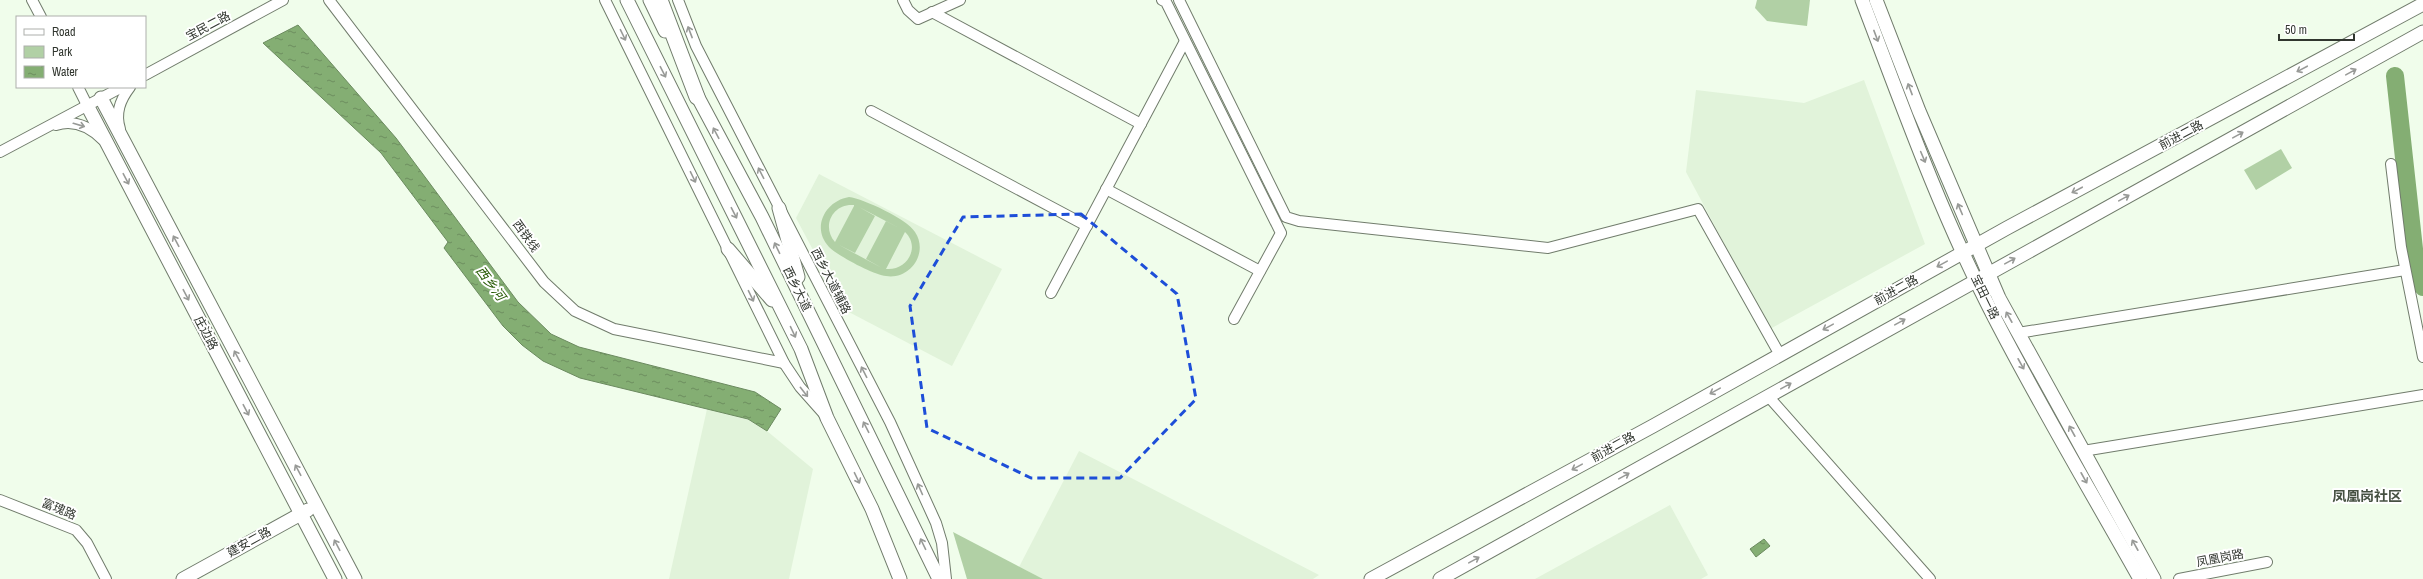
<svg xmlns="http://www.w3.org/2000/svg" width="2423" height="579" viewBox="0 0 2423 579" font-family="'Archivo Narrow','Noto Sans SC',sans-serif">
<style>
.built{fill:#e1f3da}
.park{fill:#b1d0a5;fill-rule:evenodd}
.water{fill:url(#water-ripples);stroke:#6b8a5f}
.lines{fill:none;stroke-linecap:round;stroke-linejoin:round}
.river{stroke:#84ae73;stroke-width:18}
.minor-casing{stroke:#717c6c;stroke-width:12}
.major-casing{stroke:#717c6c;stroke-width:15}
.highway-casing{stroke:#717c6c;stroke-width:17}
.minor{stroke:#fff;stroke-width:10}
.major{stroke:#fff;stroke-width:13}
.highway{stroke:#fff;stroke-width:15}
.oneway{stroke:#989a97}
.marked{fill:none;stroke:#1d4ed8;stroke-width:3;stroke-dasharray:8 5;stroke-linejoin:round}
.labels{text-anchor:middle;stroke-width:4;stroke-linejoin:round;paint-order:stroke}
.street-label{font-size:12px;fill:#31362f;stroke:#fff}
.water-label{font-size:13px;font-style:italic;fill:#255900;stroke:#fff}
.quarter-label{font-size:14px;font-weight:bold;fill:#465142;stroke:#fff}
</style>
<defs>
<pattern id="water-ripples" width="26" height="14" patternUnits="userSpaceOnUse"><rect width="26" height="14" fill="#84ae73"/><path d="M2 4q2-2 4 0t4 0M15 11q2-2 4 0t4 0" fill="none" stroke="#6d8e5f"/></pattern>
</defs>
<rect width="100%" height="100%" fill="#f0fdeb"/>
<g class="built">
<path d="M 1864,80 L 1925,244 L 1770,329 L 1686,172 L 1696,90 L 1804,103 Z"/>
<path d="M 819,174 L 1002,269 L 952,366 L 845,310 L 796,218 Z"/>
<path d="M 707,409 L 748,419 L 767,431 L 813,469 L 789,579 L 669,579 Z"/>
<path d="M 1079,451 L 1319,575 L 1313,579 L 1043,579 L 1019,567 Z"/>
<path d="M 1670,505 L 1708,575 L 1701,579 L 1535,579 Z"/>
</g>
<g class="park">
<path d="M 1757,0 L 1810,0 L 1807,26 L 1767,21 L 1755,8 Z"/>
<path d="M 2281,149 L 2292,168 L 2256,190 L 2244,170 Z"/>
<path d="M 849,197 C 864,199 907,219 915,232 C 929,253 910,280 886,276 C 874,275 838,256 829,247 C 811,228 825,201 849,197 ZM 854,205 L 854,206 L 835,242 C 821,226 833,203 854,205 ZM 859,207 L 901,229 L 886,221 L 866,259 L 882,268 L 839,245 L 855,253 L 875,216 ZM 905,232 C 921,247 907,271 886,269 Z"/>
<path d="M 953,532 L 1043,579 L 967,579 Z"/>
</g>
<g class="water">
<path d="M 298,25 L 396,138 L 518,302 L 551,334 L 579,347 L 755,392 L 781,409 L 767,431 L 748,419 L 580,378 L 543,361 L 522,345 L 503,326 L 444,248 L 448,242 L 381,153 L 263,43 Z"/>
<path d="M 1764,539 L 1770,546 L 1756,557 L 1750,549 Z"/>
</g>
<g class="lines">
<path class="river" d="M 2395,76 L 2414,249 L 2423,287"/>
<defs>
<g id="minor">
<path d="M 32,0 L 41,17"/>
<path d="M 329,0 L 544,282 L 575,311 L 614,329 L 784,363"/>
<path d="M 605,0 L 784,363 L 800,387 L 824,414"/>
<path d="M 678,0 L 696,46 L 890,422 L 936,523 L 942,543 L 946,579"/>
<path d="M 903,0 L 908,10 L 918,19 L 960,0"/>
<path d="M 1162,0 L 1166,2 L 1281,233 L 1234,319"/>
<path d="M 1179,0 L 1286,217 L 1299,221 L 1548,248 L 1698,209 L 1780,355"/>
<path d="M 932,12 L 1141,124"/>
<path d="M 145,75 L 283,0"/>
<path d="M 78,87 L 87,105"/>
<path d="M 871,111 L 1087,226"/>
<path d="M 56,125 C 75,119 90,127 103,140"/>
<path d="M 120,129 C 115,113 120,100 130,87"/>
<path d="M 0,152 L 122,87"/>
<path d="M 2391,164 L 2401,247 L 2423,357"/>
<path d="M 1106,189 L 1260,271"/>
<path d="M 1051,293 L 1185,41"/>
<path d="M 2018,333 L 2405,270"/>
<path d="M 1768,396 L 1930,579"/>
<path d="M 2083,451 L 2423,395"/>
<path d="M 0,500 L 76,530 L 87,543 L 106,579"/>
<path d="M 2179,579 L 2267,562"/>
</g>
<g id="major">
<path d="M 627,0 L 801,349 L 827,418 L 872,509 L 900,579"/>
<path d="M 650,0 L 665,31"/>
<path d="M 1862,0 C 1901,102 1938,207 1988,305 C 2035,398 2089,488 2140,579"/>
<path d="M 1876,0 L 1919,111 L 1999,298 L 2154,579"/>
<path d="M 693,88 L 762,217 L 939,579"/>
<path d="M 101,98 L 355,579"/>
<path d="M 87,105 L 335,579"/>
<path d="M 779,208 L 798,277"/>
<path d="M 728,249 L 772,300"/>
<path d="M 183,579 L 308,510"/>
<path d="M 1371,579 L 1653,426 L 2007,228 L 2423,4"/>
<path d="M 1440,579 L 2423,32"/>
</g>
<path id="highway" d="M 660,0 L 697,97"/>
</defs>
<use href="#minor" class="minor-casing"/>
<use href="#major" class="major-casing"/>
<use href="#highway" class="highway-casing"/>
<use href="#minor" class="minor"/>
<use href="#major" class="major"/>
<use href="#highway" class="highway"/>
</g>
<defs><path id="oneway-shaft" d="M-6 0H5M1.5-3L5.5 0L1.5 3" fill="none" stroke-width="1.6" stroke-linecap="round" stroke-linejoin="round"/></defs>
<g class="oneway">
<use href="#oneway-shaft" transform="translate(690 32) rotate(-111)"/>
<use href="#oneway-shaft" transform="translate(623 35) rotate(64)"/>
<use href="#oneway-shaft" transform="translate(1876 36) rotate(69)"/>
<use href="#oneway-shaft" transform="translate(2302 69) rotate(152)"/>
<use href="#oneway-shaft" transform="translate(663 72) rotate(63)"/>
<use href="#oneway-shaft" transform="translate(2351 72) rotate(-29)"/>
<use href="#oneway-shaft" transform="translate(1910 89) rotate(-111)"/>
<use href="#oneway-shaft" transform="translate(79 125) rotate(16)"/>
<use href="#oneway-shaft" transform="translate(716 133) rotate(-118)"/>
<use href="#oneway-shaft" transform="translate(2238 135) rotate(-29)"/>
<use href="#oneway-shaft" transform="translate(1923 157) rotate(67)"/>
<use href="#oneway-shaft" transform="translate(761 173) rotate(-117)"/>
<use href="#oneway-shaft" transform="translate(693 177) rotate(64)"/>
<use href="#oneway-shaft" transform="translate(126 179) rotate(62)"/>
<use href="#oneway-shaft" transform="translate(2077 190) rotate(152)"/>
<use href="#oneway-shaft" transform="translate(2124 198) rotate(-29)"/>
<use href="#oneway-shaft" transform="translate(1960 209) rotate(-113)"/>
<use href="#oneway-shaft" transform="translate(734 213) rotate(63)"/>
<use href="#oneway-shaft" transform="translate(176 241) rotate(-118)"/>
<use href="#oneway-shaft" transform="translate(777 248) rotate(-116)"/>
<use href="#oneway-shaft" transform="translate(2010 261) rotate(-29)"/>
<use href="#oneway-shaft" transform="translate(1942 264) rotate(151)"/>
<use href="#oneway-shaft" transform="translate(186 295) rotate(62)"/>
<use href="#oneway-shaft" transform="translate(751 296) rotate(64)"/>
<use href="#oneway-shaft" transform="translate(2009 317) rotate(-119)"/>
<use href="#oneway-shaft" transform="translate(1900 322) rotate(-29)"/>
<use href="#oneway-shaft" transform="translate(1828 327) rotate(151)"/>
<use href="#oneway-shaft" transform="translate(793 332) rotate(65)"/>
<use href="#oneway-shaft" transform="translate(237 356) rotate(-118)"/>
<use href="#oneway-shaft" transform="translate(2021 364) rotate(61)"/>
<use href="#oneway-shaft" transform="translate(864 372) rotate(-117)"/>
<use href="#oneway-shaft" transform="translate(1786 386) rotate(-29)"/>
<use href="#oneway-shaft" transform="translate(1715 391) rotate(151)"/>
<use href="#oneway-shaft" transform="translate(804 392) rotate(52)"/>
<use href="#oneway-shaft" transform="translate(246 410) rotate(62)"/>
<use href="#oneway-shaft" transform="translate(866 427) rotate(-117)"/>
<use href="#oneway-shaft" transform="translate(2072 431) rotate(-119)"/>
<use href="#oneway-shaft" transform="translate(1577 467) rotate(151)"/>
<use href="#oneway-shaft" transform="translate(298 470) rotate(-118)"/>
<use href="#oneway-shaft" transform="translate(1624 476) rotate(-29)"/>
<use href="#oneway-shaft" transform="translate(857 478) rotate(64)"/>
<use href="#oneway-shaft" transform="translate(2084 478) rotate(61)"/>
<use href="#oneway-shaft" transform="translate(920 489) rotate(-114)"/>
<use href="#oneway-shaft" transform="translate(923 544) rotate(-116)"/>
<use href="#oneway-shaft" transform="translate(337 545) rotate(-118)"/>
<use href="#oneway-shaft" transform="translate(2135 545) rotate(-119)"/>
<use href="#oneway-shaft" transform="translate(1474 560) rotate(-29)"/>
</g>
<path class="marked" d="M 1081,214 L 1177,294 L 1196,399 L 1120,478 L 1031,478 L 927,428 L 910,306 L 963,217 Z"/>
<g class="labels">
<g class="street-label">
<text transform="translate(208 26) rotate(-28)" y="4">宝民二路</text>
<text transform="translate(2181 135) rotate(-28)" y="4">前进二路</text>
<text transform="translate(526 236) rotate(54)" y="4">西铁线</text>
<text transform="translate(831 281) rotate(63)" y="4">西乡大道辅路</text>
<text transform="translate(797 289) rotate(64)" y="4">西乡大道</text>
<text transform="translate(1896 290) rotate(-29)" y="4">前进二路</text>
<text transform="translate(1985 297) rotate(64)" y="4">宝田一路</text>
<text transform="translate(206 333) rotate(62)" y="4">庄边路</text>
<text transform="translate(1613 447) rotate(-29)" y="4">前进二路</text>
<text transform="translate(59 509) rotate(23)" y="4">富瑰路</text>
<text transform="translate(249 542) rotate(-29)" y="4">建安二路</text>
<text transform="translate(2220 558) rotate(-11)" y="4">凤凰岗路</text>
</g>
<g class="water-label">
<text transform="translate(491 283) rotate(53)" y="5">西乡河</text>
</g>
<g class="quarter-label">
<text x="2367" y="501">凤凰岗社区</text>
</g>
</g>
<rect x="16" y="16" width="130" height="72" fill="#ffffff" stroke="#adafac"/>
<rect x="24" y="29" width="20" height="6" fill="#ffffff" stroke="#adafac"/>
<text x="52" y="36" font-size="12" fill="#31362f">Road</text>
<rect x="24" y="46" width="20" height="12" fill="#b1d0a5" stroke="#adafac"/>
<text x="52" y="56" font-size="12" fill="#31362f">Park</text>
<rect x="24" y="66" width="20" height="12" fill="url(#water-ripples)" stroke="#adafac"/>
<text x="52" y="76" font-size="12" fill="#31362f">Water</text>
<path d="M2279 34v6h75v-6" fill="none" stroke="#31362f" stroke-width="2"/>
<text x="2285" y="34" font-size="12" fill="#31362f" stroke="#ffffff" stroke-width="3" paint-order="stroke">50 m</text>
</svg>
